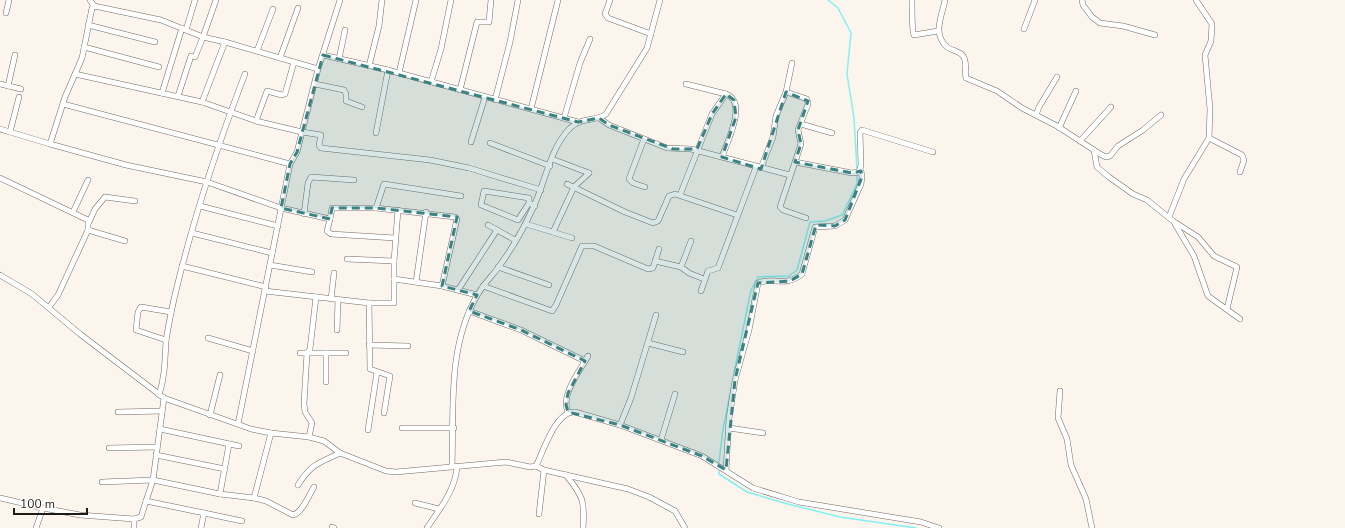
<svg xmlns="http://www.w3.org/2000/svg" width="1345" height="528" viewBox="0 0 1345 528" font-family="'Nunito Sans',sans-serif">
<style>
.lines{fill:none;stroke-linecap:round;stroke-linejoin:round}
.stream{stroke:#81f1f1;stroke-width:1.5}
.minor-casing{stroke:#716b65;stroke-width:6}
.minor{stroke:#fff;stroke-width:5}
.marked{fill:#3b8383;fill-opacity:0.2;stroke:#3b8383;stroke-width:3;stroke-dasharray:8 5;stroke-linejoin:round}
</style>
<rect width="100%" height="100%" fill="#fcf5ee"/>
<g class="lines">
<g class="stream">
<path d="M 828,0 L 838,8 L 851,33 L 847,74 L 854,118 L 857,170"/>
<path d="M 734,373 L 751,290 L 758,277 L 789,276 L 797,270 L 810,222 L 825,221 L 842,215 L 857,184 L 857,174"/>
<path d="M 719,462 L 723,429 L 731,389"/>
<path d="M 719,471 L 719,474 L 747,492 L 784,503 L 840,517 L 916,528"/>
</g>
<defs>
<g id="minor">
<path d="M 90,0 L 94,6"/>
<path d="M 216,0 L 203,37 L 225,42"/>
<path d="M 610,0 L 605,14 L 608,18 L 651,34"/>
<path d="M 912,0 C 912,6 912,32 914,35 L 938,31"/>
<path d="M 945,0 C 942,16 932,34 947,47 C 952,51 960,51 963,56 C 968,62 964,71 966,78 L 997,91 L 1022,108 L 1057,126 L 1100,154 L 1106,157 L 1110,156 L 1118,146 L 1143,130 L 1161,115"/>
<path d="M 1082,0 L 1083,5 L 1092,17 L 1100,23 L 1123,26 L 1155,35"/>
<path d="M 6,13 L 9,0"/>
<path d="M 88,25 L 155,42"/>
<path d="M 1024,29 L 1035,0"/>
<path d="M 186,30 L 195,0"/>
<path d="M 84,47 L 159,67"/>
<path d="M 257,51 L 273,9"/>
<path d="M 323,55 L 388,70 L 578,122"/>
<path d="M 280,58 L 298,8"/>
<path d="M 339,59 L 345,30"/>
<path d="M 369,66 L 379,26 L 382,0"/>
<path d="M 318,69 L 302,132 L 256,121 L 202,102 L 225,42 L 318,69 L 340,0"/>
<path d="M 399,73 L 416,0"/>
<path d="M 75,74 L 202,102"/>
<path d="M 431,82 L 441,49 L 451,0"/>
<path d="M 0,84 L 21,89"/>
<path d="M 315,84 L 344,90 L 346,94 L 346,101 L 362,107"/>
<path d="M 686,84 L 726,94 C 748,102 727,142 722,157"/>
<path d="M 8,86 L 15,55"/>
<path d="M 460,90 L 477,22 L 489,22 L 491,0"/>
<path d="M 786,92 L 807,99 L 808,104 L 798,130 L 801,144 L 780,207 L 783,210 L 806,218"/>
<path d="M 162,93 L 182,28"/>
<path d="M 178,96 L 191,56"/>
<path d="M 19,97 L 10,132 L 50,144 L 65,97 L 82,58 L 92,8 L 94,6 L 161,20 L 203,37 L 195,57"/>
<path d="M 495,100 L 510,42 L 518,0"/>
<path d="M 63,104 L 290,164"/>
<path d="M 531,109 L 558,0"/>
<path d="M 1036,115 L 1039,107 L 1057,77"/>
<path d="M 564,118 L 580,63 L 590,39"/>
<path d="M 599,118 L 609,125 L 667,148 L 691,149 L 790,175"/>
<path d="M 256,121 L 267,91 L 282,95 L 285,94 L 294,62"/>
<path d="M 801,124 L 832,133"/>
<path d="M 1059,128 L 1076,91"/>
<path d="M 0,129 L 10,132"/>
<path d="M 376,133 L 388,70"/>
<path d="M 1209,138 L 1242,155 L 1244,160 L 1240,172"/>
<path d="M 644,139 L 629,179 L 633,183 L 645,187"/>
<path d="M 1080,141 L 1111,107"/>
<path d="M 471,142 L 485,97"/>
<path d="M 490,143 L 550,166"/>
<path d="M 50,144 L 126,165 L 207,182 L 281,208 L 330,219 L 332,208 L 376,208 L 455,217 L 457,219 L 442,286"/>
<path d="M 1094,150 L 1097,167 L 1109,177 L 1133,194 L 1147,200 L 1173,221 L 1198,237 L 1214,256 L 1237,267 L 1227,309"/>
<path d="M 552,159 L 589,173"/>
<path d="M 795,162 L 852,173 L 859,172 L 861,165 L 860,133 L 862,130 L 933,152"/>
<path d="M 761,168 L 773,137 L 776,116 L 786,92 L 792,63"/>
<path d="M 0,178 L 88,220 L 88,230 L 58,295 L 49,307"/>
<path d="M 567,184 L 625,212 L 653,223 L 658,221 L 669,196 L 675,194 L 737,215"/>
<path d="M 680,195 L 712,114 L 726,94"/>
<path d="M 529,203 L 529,198 L 484,191 L 481,205 L 518,220 L 529,203 L 535,206"/>
<path d="M 200,206 L 278,226"/>
<path d="M 376,208 L 384,184 L 461,196"/>
<path d="M 73,212 L 88,180"/>
<path d="M 304,214 L 308,183 L 311,177 L 354,180"/>
<path d="M 1169,217 L 1184,179 L 1209,138 L 1210,109 L 1205,55 L 1211,41 L 1212,24 L 1196,0"/>
<path d="M 330,219 L 327,231 L 331,234 L 395,238"/>
<path d="M 89,222 L 95,209 L 105,197 L 135,201"/>
<path d="M 526,224 L 572,238"/>
<path d="M 1175,224 L 1194,256 L 1208,296 L 1240,319"/>
<path d="M 488,225 L 515,240"/>
<path d="M 88,230 L 125,241"/>
<path d="M 553,232 L 574,187 L 589,173"/>
<path d="M 192,233 L 272,253"/>
<path d="M 347,259 L 394,261"/>
<path d="M 655,261 L 681,267 L 691,241"/>
<path d="M 270,265 L 312,272"/>
<path d="M 182,266 L 266,287"/>
<path d="M 498,267 L 549,285"/>
<path d="M 681,267 L 689,273 L 704,279"/>
<path d="M 0,275 L 32,294 L 80,334 L 164,398 L 153,480 L 146,501 L 204,513 L 201,528"/>
<path d="M 394,279 L 442,286 L 477,295"/>
<path d="M 416,282 L 426,212"/>
<path d="M 483,286 L 552,311 L 556,305 L 582,246 L 594,246 L 648,269 L 653,268 L 659,249"/>
<path d="M 458,290 L 497,230"/>
<path d="M 265,291 L 369,303 L 394,303 L 394,261 L 398,210"/>
<path d="M 701,291 L 708,271 L 718,268 L 756,167"/>
<path d="M 331,299 L 334,273"/>
<path d="M 369,303 L 370,369 L 390,376 L 384,413"/>
<path d="M 469,311 L 521,330 L 585,361"/>
<path d="M 337,330 L 338,300"/>
<path d="M 208,338 L 253,351"/>
<path d="M 166,340 L 136,330 L 138,312 L 141,307 L 171,312"/>
<path d="M 648,343 L 683,352"/>
<path d="M 369,345 L 408,346"/>
<path d="M 300,353 L 346,353"/>
<path d="M 326,353 L 326,382"/>
<path d="M 1060,391 L 1058,418 L 1067,439 L 1071,465 L 1086,499 L 1092,528"/>
<path d="M 159,395 C 165,377 165,359 166,341 C 168,327 171,313 174,299 C 192,222 217,147 245,74"/>
<path d="M 164,398 L 251,429 L 271,433 L 309,437 L 324,441 L 340,453 L 386,471 L 396,472 L 506,462 L 530,467 L 536,466 C 543,452 556,410 575,412 L 620,425 L 702,456 L 753,488 L 799,502 L 921,522 L 939,528"/>
<path d="M 118,412 L 162,411"/>
<path d="M 568,412 C 560,395 580,371 588,356"/>
<path d="M 210,415 L 220,375"/>
<path d="M 238,424 L 290,164 L 297,152 L 302,132 L 321,135 L 319,145 L 321,148 L 430,160 L 469,168 L 541,190"/>
<path d="M 620,425 L 631,398 L 656,315"/>
<path d="M 402,428 L 454,428"/>
<path d="M 729,428 L 763,433"/>
<path d="M 160,429 L 239,446"/>
<path d="M 368,430 L 377,372"/>
<path d="M 309,437 L 312,423 L 305,412 L 304,404 L 307,353 L 310,349 L 316,297"/>
<path d="M 661,440 L 675,394"/>
<path d="M 109,448 L 157,447"/>
<path d="M 156,455 L 225,469"/>
<path d="M 536,466 L 544,470 L 628,489 L 649,497 L 675,511 L 685,528"/>
<path d="M 452,467 C 454,409 447,346 478,294 C 483,285 491,277 498,268 C 511,250 523,230 532,210 C 545,185 549,149 570,128 C 583,116 596,122 606,114 L 647,48 L 660,0"/>
<path d="M 726,470 L 729,419 L 735,380 L 749,330 L 758,283 C 774,276 785,288 802,274 L 815,227 L 835,226 L 845,220 L 861,184 L 862,177 L 861,171"/>
<path d="M 566,475 C 583,496 585,501 583,528"/>
<path d="M 102,482 L 153,480 L 220,494 L 254,498 L 271,433"/>
<path d="M 298,485 C 311,464 319,463 340,453"/>
<path d="M 220,494 L 229,444"/>
<path d="M 0,498 L 43,508"/>
<path d="M 254,498 L 266,501 L 293,515 C 302,513 309,495 314,487"/>
<path d="M 415,503 L 439,509"/>
<path d="M 204,513 L 242,521"/>
<path d="M 539,514 L 544,470"/>
<path d="M 332,527 L 334,528"/>
<path d="M 36,528 L 43,508 L 80,515 L 134,519 L 141,517 L 146,501"/>
<path d="M 134,528 L 134,519"/>
<path d="M 427,528 C 440,508 455,491 457,467"/>
</g>
</defs>
<use href="#minor" class="minor-casing"/>
<use href="#minor" class="minor"/>
</g>
<path class="marked" d="M 323,55 L 578,122 L 599,118 L 609,125 L 673,149 L 697,149 L 712,114 L 726,94 L 734,100 L 736,117 L 722,157 L 761,169 L 786,92 L 808,101 L 798,130 L 801,144 L 795,162 L 852,173 L 861,171 L 862,177 L 845,220 L 835,226 L 816,225 L 802,274 L 790,281 L 758,283 L 735,380 L 726,470 L 702,456 L 620,425 L 568,412 L 566,405 L 568,393 L 585,361 L 521,330 L 469,311 L 477,295 L 442,286 L 457,217 L 376,208 L 332,208 L 330,219 L 281,208 L 290,164 L 297,152 Z"/>
<path d="M14 508v6h73v-6" fill="none" stroke="#1e1b19" stroke-width="2"/>
<text x="20" y="508" font-size="12" fill="#1e1b19" stroke="#ffffff" stroke-width="3" paint-order="stroke">100 m</text>
</svg>
